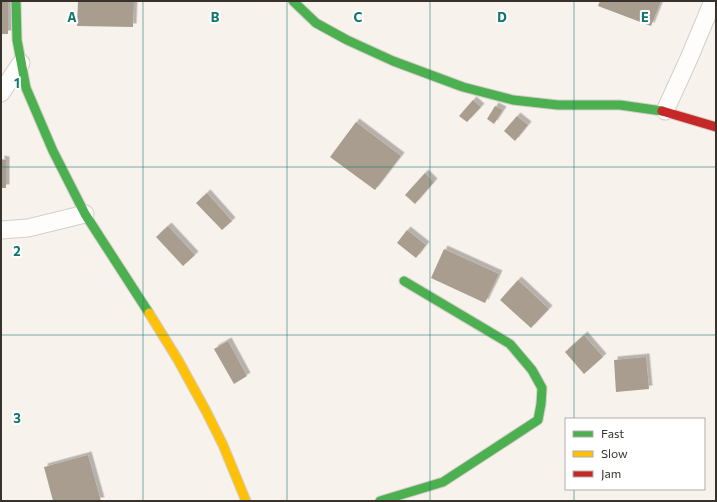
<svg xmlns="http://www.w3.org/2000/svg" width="717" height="502" viewBox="0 0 717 502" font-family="Commissioner,sans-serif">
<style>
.building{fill:#a89d8e;filter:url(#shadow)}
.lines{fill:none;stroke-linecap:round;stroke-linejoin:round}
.street-casing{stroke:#d3cfc9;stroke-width:19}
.fast-casing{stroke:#d3cfc9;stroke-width:11}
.slow-casing{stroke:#d3cfc9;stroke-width:11}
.jam-casing{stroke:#d3cfc9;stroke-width:11}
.street{stroke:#fefdfc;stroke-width:17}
.fast{stroke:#4caf50;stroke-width:9}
.slow{stroke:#ffc107;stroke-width:9}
.jam{stroke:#c62828;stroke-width:9}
.grid{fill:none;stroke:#0f766e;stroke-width:1;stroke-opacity:0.55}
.grid-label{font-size:13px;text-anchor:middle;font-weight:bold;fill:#0f766e;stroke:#fff;stroke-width:4;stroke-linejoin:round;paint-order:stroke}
</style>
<defs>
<filter id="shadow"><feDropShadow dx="3.5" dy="-3.5" stdDeviation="0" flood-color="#0004"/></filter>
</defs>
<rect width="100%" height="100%" fill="#f8f2ec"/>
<g class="building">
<path d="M 78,1 L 134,1 L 133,27 L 77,26 Z"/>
<path d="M 600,1 L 661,1 L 651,26 L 598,6 Z"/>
<rect x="1" y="2" width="7" height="32"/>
<path d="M 473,100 L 481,107 L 467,122 L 459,116 Z"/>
<path d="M 495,106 L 503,110 L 494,124 L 487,119 Z"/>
<path d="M 517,116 L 528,125 L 515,141 L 504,131 Z"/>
<path d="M 356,122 L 401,156 L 375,190 L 330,157 Z"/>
<path d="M 1,159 L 6,160 L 6,188 L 1,188 Z"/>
<path d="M 425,173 L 434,182 L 415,204 L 405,195 Z"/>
<path d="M 207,193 L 232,221 L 222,230 L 196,203 Z"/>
<path d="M 168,226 L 195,255 L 183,266 L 156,237 Z"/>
<path d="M 407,230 L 426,245 L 416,258 L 397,243 Z"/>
<path d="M 444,249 L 499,274 L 485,303 L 431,278 Z"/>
<path d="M 518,280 L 549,309 L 531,328 L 500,300 Z"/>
<path d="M 584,335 L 603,357 L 584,374 L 565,352 Z"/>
<path d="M 228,341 L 247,376 L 234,384 L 214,349 Z"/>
<path d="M 646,357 L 649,389 L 616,392 L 614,360 Z"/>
<path d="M 88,455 L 101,501 L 53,501 L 44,467 Z"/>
</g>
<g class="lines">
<defs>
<g id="street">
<path d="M 1,93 L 21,63"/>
<path d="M 665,111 L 690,56 L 713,1"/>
<path d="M 1,230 L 28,228 L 85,214"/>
</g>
<g id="fast">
<path d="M 16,1 L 17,40 L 26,88 L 53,151 L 85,214 L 149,313"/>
<path d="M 293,1 L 316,23 L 347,40 L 393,61 L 463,87 L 513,100 L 558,105 L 620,105 L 662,111"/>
<path d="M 380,501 L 443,482 L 538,420 L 541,404 L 542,388 L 532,370 L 510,344 L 404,281"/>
</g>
<path id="slow" d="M 149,313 L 178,360 L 206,411 L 223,445 L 246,501"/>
<path id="jam" d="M 662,111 L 716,127"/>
</defs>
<use href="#street" class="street-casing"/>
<use href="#fast" class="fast-casing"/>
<use href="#slow" class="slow-casing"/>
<use href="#jam" class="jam-casing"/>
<use href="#street" class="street"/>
<use href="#fast" class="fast"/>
<use href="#slow" class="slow"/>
<use href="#jam" class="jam"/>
</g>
<path class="grid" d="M 143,1 L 143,501M 287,1 L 287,501M 430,1 L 430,501M 574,1 L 574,419M 1,167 L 716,167M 1,335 L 716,335M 574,489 L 574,501"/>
<g class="grid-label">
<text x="72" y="22">A</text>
<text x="215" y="22">B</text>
<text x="358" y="22">C</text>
<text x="502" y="22">D</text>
<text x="645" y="22">E</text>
<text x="17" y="88">1</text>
<text x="17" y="256">2</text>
<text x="17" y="423">3</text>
</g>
<rect width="717" height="502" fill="none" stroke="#37322c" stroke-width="4"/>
<rect x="565" y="418" width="140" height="72" fill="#ffffff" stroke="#afadab"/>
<rect x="573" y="431" width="20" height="6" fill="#4caf50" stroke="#afadab"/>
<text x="601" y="438" font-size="12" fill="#37322c">Fast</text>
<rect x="573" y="451" width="20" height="6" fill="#ffc107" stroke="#afadab"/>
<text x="601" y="458" font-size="12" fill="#37322c">Slow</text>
<rect x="573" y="471" width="20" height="6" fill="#c62828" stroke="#afadab"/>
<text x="601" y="478" font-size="12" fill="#37322c">Jam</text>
</svg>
